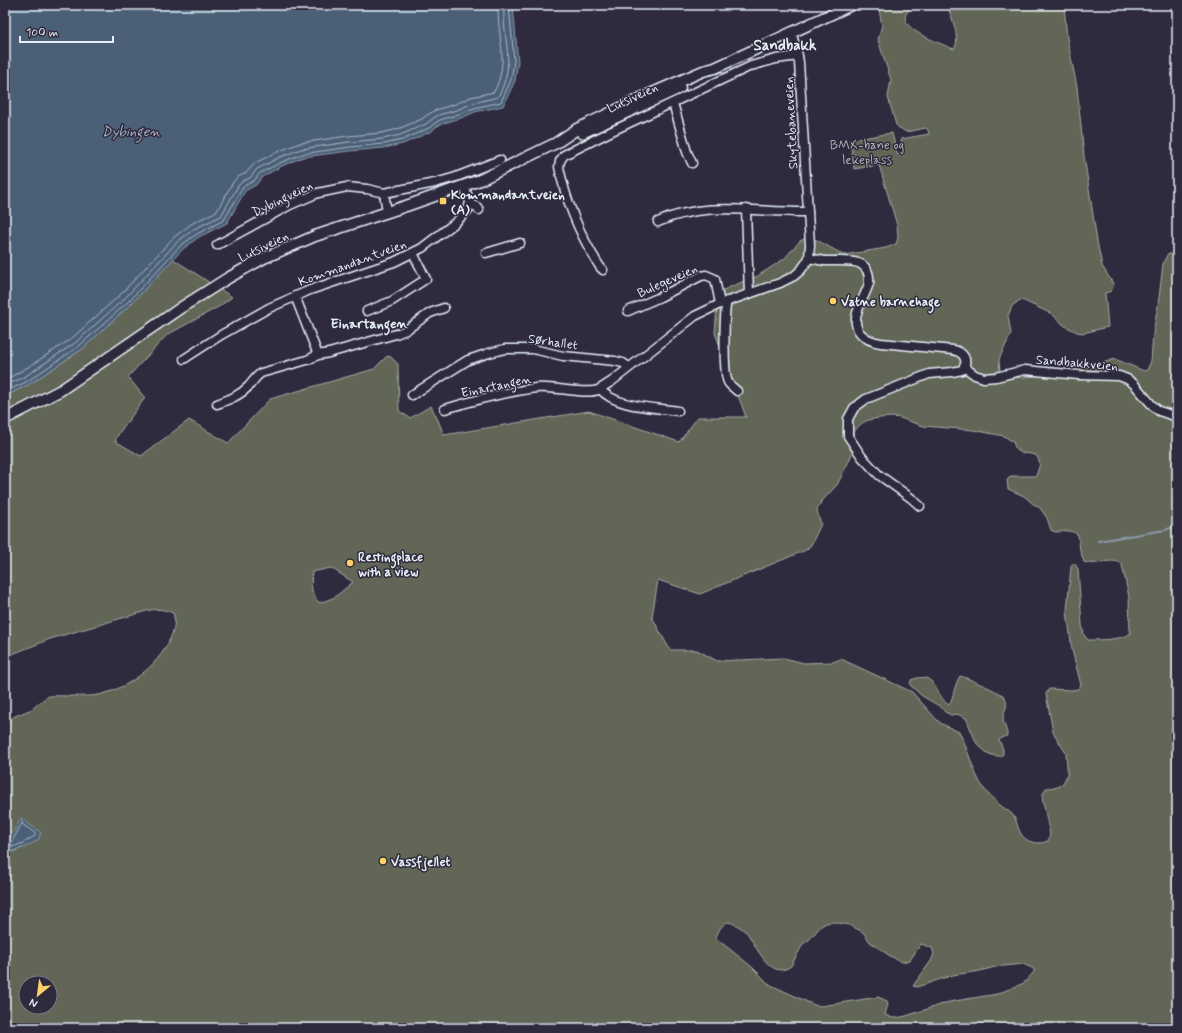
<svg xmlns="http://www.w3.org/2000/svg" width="1182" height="1033" viewBox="0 0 1182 1033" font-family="Mynerve,sans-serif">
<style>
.green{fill:#626657;stroke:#a5aca8;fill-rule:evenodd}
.water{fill:#4c6077;stroke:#8a9aab}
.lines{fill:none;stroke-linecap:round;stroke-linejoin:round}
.shore{stroke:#aab7c4;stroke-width:1}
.stream{stroke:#8a9aab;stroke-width:2}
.minor-casing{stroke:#e8f1f8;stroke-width:11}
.major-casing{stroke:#e8f1f8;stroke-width:13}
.minor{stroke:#2f2a3d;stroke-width:8}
.major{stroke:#2f2a3d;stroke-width:10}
.poi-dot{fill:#ffd166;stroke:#2f2a3d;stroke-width:1.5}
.labels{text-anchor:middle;stroke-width:3;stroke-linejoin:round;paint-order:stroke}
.street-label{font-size:13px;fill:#e8f1f8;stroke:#2f2a3d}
.park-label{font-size:13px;fill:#b2b9b8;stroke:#2f2a3d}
.poi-label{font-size:13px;font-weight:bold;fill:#e8f1f8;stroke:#2f2a3d;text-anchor:start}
.water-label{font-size:14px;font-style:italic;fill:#aab7c4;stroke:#2f2a3d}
.neighbourhood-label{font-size:14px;font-weight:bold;fill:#e8f1f8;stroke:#2f2a3d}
.quarter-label{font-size:15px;font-weight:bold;fill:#e8f1f8;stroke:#2f2a3d}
</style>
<rect width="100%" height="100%" fill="#2f2a3d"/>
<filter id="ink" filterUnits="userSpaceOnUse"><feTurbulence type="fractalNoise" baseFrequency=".025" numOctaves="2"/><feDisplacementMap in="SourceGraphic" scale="8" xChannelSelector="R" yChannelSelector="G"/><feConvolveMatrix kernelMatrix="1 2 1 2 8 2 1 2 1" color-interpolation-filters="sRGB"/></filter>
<g filter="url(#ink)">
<g class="green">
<path d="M 878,5 L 915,5 C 884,25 936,41 951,48 L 954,49 C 961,40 951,15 947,5 L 1064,5 L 1067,38 L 1077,87 L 1084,156 L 1097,241 L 1102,266 L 1114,285 L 1111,291 L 1105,293 L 1108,327 L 1083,333 L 1077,332 L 1065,326 L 1052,314 L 1024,301 L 1020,300 L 1012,306 L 1008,316 L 1011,334 L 999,359 L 1000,372 L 1002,374 L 1012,378 L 1036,376 L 1054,377 L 1078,374 L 1083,362 L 1102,363 L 1115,359 L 1144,371 L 1147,370 L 1151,361 L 1153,334 L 1159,298 L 1163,264 L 1167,255 L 1175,252 L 1177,254 L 1177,417 L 1172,430 L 1177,434 L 1177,1028 L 5,1028 L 5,852 L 13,852 L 25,847 L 5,842 L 5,723 L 15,716 L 32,709 L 44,699 L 49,696 C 63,695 76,697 90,696 C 119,694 153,671 167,645 C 172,635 177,625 173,613 C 164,609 159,609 150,610 L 50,639 L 5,657 L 5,396 L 28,385 L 81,350 L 131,304 L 173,259 L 232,297 L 220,306 L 167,335 L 128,377 L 145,398 L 119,433 L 115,441 L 141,456 L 189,420 L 228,443 L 270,399 L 374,369 L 387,356 L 391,357 L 398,364 L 399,411 L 410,418 L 431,406 L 438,420 L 444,435 L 589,411 L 679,442 L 698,417 L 746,417 L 715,333 L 717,305 L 721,291 L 742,282 L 750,277 L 756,277 L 784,259 L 800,241 L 804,239 L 813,238 L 844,255 L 886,248 L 896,244 L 898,238 L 897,225 L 879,165 L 854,169 L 850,140 L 892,133 L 897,154 L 903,156 L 901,139 L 929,134 L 928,130 L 926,128 L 906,132 L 898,127 L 896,125 L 888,97 L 891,80 L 878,40 L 882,25 ZM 893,417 L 900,418 L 923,426 L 973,430 L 1004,436 L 1013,442 L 1016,450 L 1022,453 L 1031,454 L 1037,456 L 1040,464 L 1036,476 L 1011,476 L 1007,480 L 1008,489 L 1024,496 L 1032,503 L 1040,508 L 1047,518 L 1051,530 C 1059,536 1068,526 1078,535 L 1080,550 L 1084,562 C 1096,567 1109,557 1121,563 L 1122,565 L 1129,597 L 1130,634 C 1120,640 1099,640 1088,640 L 1084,635 L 1082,625 L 1078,569 L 1075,564 L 1072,564 L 1071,567 L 1067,611 L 1072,650 L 1081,685 L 1078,689 L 1072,690 L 1049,689 L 1046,694 L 1053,732 L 1066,753 L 1067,766 L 1067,775 L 1063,783 L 1058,787 L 1046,788 L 1042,796 L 1050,835 L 1048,841 C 1038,845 1027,843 1021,834 C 1017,827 1017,820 1012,814 C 1008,810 1003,808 999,804 C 994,800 989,795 984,789 C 972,771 969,750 959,732 L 942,724 L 937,720 L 912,692 L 841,659 L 833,662 L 804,663 L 784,658 L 717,661 L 697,650 L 670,650 L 652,617 L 658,580 L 700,594 L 806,550 L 811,545 L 821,524 L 817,511 L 818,508 L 821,502 L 837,485 L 850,459 L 852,453 L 849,443 C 859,418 868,419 893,417 ZM 331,568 L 353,582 L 335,597 L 320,603 C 310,596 311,583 312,572 ZM 728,922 C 734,923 742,928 747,933 C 756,945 770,982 791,966 L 803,944 L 809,940 L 821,926 L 826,923 L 833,922 L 849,925 L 863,932 L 870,942 L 890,956 L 902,962 L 910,960 L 921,944 L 932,948 L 934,954 L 931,961 L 913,986 L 917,987 L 953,975 L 980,971 L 995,967 L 1023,964 L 1034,969 L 1034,972 L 1024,983 L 997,994 L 949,1002 L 906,1016 L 896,1018 L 893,1018 L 885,1015 L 888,1004 L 887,1001 L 878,997 L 821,1006 L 814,1005 L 769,984 L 751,966 L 718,940 L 716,937 C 719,930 721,925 728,922 ZM 26,983 L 50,983 L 50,1007 L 26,1007 Z"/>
<path d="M 960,676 C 966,677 1002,693 1005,697 C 1009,707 1004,709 1003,718 C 1003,725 1008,730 1007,736 L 1002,738 L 999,740 L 1003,749 L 1003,754 L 1001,756 L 995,756 L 987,753 L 977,744 L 966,718 L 957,714 L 951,715 L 945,712 L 941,707 L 922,696 L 910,685 L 911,680 C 937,669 935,697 949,705 C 954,696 954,686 960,676 Z"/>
</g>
<g class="water">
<path d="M 5,5 L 513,5 L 518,62 L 515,81 L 503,106 L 475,112 L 461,118 L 441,124 L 436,127 L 432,131 L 403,144 L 384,148 L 350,151 L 303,157 L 282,166 L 262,177 L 256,185 L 245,191 L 227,223 L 199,237 L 183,249 L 131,304 L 81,350 L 28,385 L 5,396 Z"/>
<path d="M 21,818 L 23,825 L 21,818 L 41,833 L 38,840 L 25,847 L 6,853 L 5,852 L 5,842 L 8,842 Z"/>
</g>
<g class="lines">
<g class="shore">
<path d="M 5,380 L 30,366 L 71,339 L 121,294 L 173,238 L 191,224 L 217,211 L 233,182 L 238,177 L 246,173 L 255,163 L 275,153 L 300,143 L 348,136 L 382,133 L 398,129 L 422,119 L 427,115 L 436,110 L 455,104 L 471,97 L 494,92 C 510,61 497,37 498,5"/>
<path d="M 5,386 L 24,377 L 75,343 L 125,298 L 177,242 L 194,229 L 221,216 L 238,186 L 243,181 L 250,178 L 257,169 L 278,158 L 301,149 L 349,142 L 383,139 L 400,135 L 426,124 L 431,120 L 438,115 L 457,110 L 473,103 L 498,97 C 517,61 502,42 504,5"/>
<path d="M 5,392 L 26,382 L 78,347 L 129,301 L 180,246 L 197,234 L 224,220 L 242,189 L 245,185 L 254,181 L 260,173 L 280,163 L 302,154 L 350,147 L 384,144 L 402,140 L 429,128 L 434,124 L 440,120 L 459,114 L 474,108 L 501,102 L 511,80 L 514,61 L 509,5"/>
<path d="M 22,824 L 35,833 L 35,836 L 23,843 L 12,847 L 11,844 Z"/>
</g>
<path class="stream" d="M 1098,541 L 1165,530 L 1177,526"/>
<defs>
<g id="minor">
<path d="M 673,103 L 687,152 L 692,163"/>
<path d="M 384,193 L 387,212"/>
<path d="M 470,204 L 477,207 L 479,210"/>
<path d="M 746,209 L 749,294"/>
<path d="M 658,222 C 707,200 757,213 808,212"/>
<path d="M 217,245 L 290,205 L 318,193 L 347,187 L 367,189 L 384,193 L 435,183 L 456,177 L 500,160"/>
<path d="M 486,253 L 520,243"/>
<path d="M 809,258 C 814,259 819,260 825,261 C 843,262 871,255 869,283 C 865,299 847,319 861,334 C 867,340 873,342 881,343 L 953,350 C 960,351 967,356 965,365 L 962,370 L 952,372 L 929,374 L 866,399 L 854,408 L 848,419 L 848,436 L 862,457 L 879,475 L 911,498 L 920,506"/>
<path d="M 603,270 L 600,267 C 581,237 566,202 559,167 L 560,161 L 564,155 L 612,131 L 751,66 L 776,59 L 798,56"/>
<path d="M 295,296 L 318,355"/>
<path d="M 727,301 C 724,312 723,373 728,382 C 729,385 734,388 737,391"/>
<path d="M 367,311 L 392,301 L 426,279 L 413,253"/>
<path d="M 628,311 L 660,297 L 701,276 L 706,275 L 715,279 L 720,304"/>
<path d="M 184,359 L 221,335 L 269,308 L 310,290 L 394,262 L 422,248 L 455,223 L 468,210 L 470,202 L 464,186"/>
<path d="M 964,367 L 975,375 L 984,378 L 996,377 L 1025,370 L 1079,375 L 1119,376 L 1127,379 L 1134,384 L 1152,405 L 1159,411 L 1177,417"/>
<path d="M 600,389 C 616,408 655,407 678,411"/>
<path d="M 412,395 L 468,360 L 489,353 L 505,349 L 533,349 L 563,356 L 615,361 L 623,363 L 629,367"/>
<path d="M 217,404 C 228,400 239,396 248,387 C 253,382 255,377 261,373 L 307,360 L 318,355 L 329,353 L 396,334 L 406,330 L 430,313 L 444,308"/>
<path d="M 445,409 C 475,400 506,392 536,388 C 553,386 585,395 598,390 C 602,388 607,384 611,382 L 695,316 L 720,304 L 780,283 L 794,276 L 801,270 L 806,263 L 809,258 L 810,245 L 799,62 L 797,51 L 791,32"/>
</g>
<g id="major">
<path d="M 582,133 L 680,88"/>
<path d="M 5,419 L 61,390 L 182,307 L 228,278 L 264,258 L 315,236 L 409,205 L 480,180 L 556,143 L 577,129 L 641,98 L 703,71 L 715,68 L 851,5"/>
</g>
</defs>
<use href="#minor" class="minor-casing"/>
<use href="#major" class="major-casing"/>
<use href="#minor" class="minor"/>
<use href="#major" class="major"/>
</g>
</g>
<g class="poi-dot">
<rect x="439" y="197" width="8" height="8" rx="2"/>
<circle cx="833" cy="301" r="4"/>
<circle cx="350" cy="563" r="4"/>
<circle cx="383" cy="861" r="4"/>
</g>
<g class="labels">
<g class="street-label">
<text transform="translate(632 97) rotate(-25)" y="5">Lutsiveien</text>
<text transform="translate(790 123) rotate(-93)" y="5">Skytebaneveien</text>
<text transform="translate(282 198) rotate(-26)" y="5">Dybingveien</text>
<text transform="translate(263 246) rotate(-26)" y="5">Lutsiveien</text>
<text transform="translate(352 262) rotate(-20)" y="5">Kommandantveien</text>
<text transform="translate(667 280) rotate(-24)" y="5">Bulegeveien</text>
<text transform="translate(553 341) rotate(8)" y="5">Sørhallet</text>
<text transform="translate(1077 362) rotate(5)" y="5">Sandbakkveien</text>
<text transform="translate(496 385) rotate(-12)" y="5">Einartangen</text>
</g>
<g class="park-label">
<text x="867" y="149">BMX-bane og<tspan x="867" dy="15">lekeplass</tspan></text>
</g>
<g class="poi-label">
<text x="451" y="199">Kommandantveien<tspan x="451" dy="15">(A)</tspan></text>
<text x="841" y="306">Vatne barnehage</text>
<text x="358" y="561">Restingplace<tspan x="358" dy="15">with a view</tspan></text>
<text x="391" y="866">Vassfjellet</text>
</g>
<g class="water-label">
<text x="131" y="136">Dybingen</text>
</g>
<g class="neighbourhood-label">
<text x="369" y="328">Einartangen</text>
</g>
<g class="quarter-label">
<text x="785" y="50">Sandbakk</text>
</g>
</g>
<rect width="1182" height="1033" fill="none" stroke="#2f2a3d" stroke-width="20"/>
<rect x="10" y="10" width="1162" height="1013" fill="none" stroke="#e8f1f8" stroke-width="1.5" filter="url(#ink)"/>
<g transform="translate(38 995) rotate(209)"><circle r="19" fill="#2f2a3d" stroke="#797a88"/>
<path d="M0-3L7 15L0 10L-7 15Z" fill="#ffd166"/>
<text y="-6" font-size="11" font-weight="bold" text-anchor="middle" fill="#e8f1f8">N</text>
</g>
<path d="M20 36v6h93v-6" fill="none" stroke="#e8f1f8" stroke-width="2"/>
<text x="26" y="36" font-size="12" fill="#e8f1f8" stroke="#2f2a3d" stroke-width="3" paint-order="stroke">100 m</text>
</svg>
